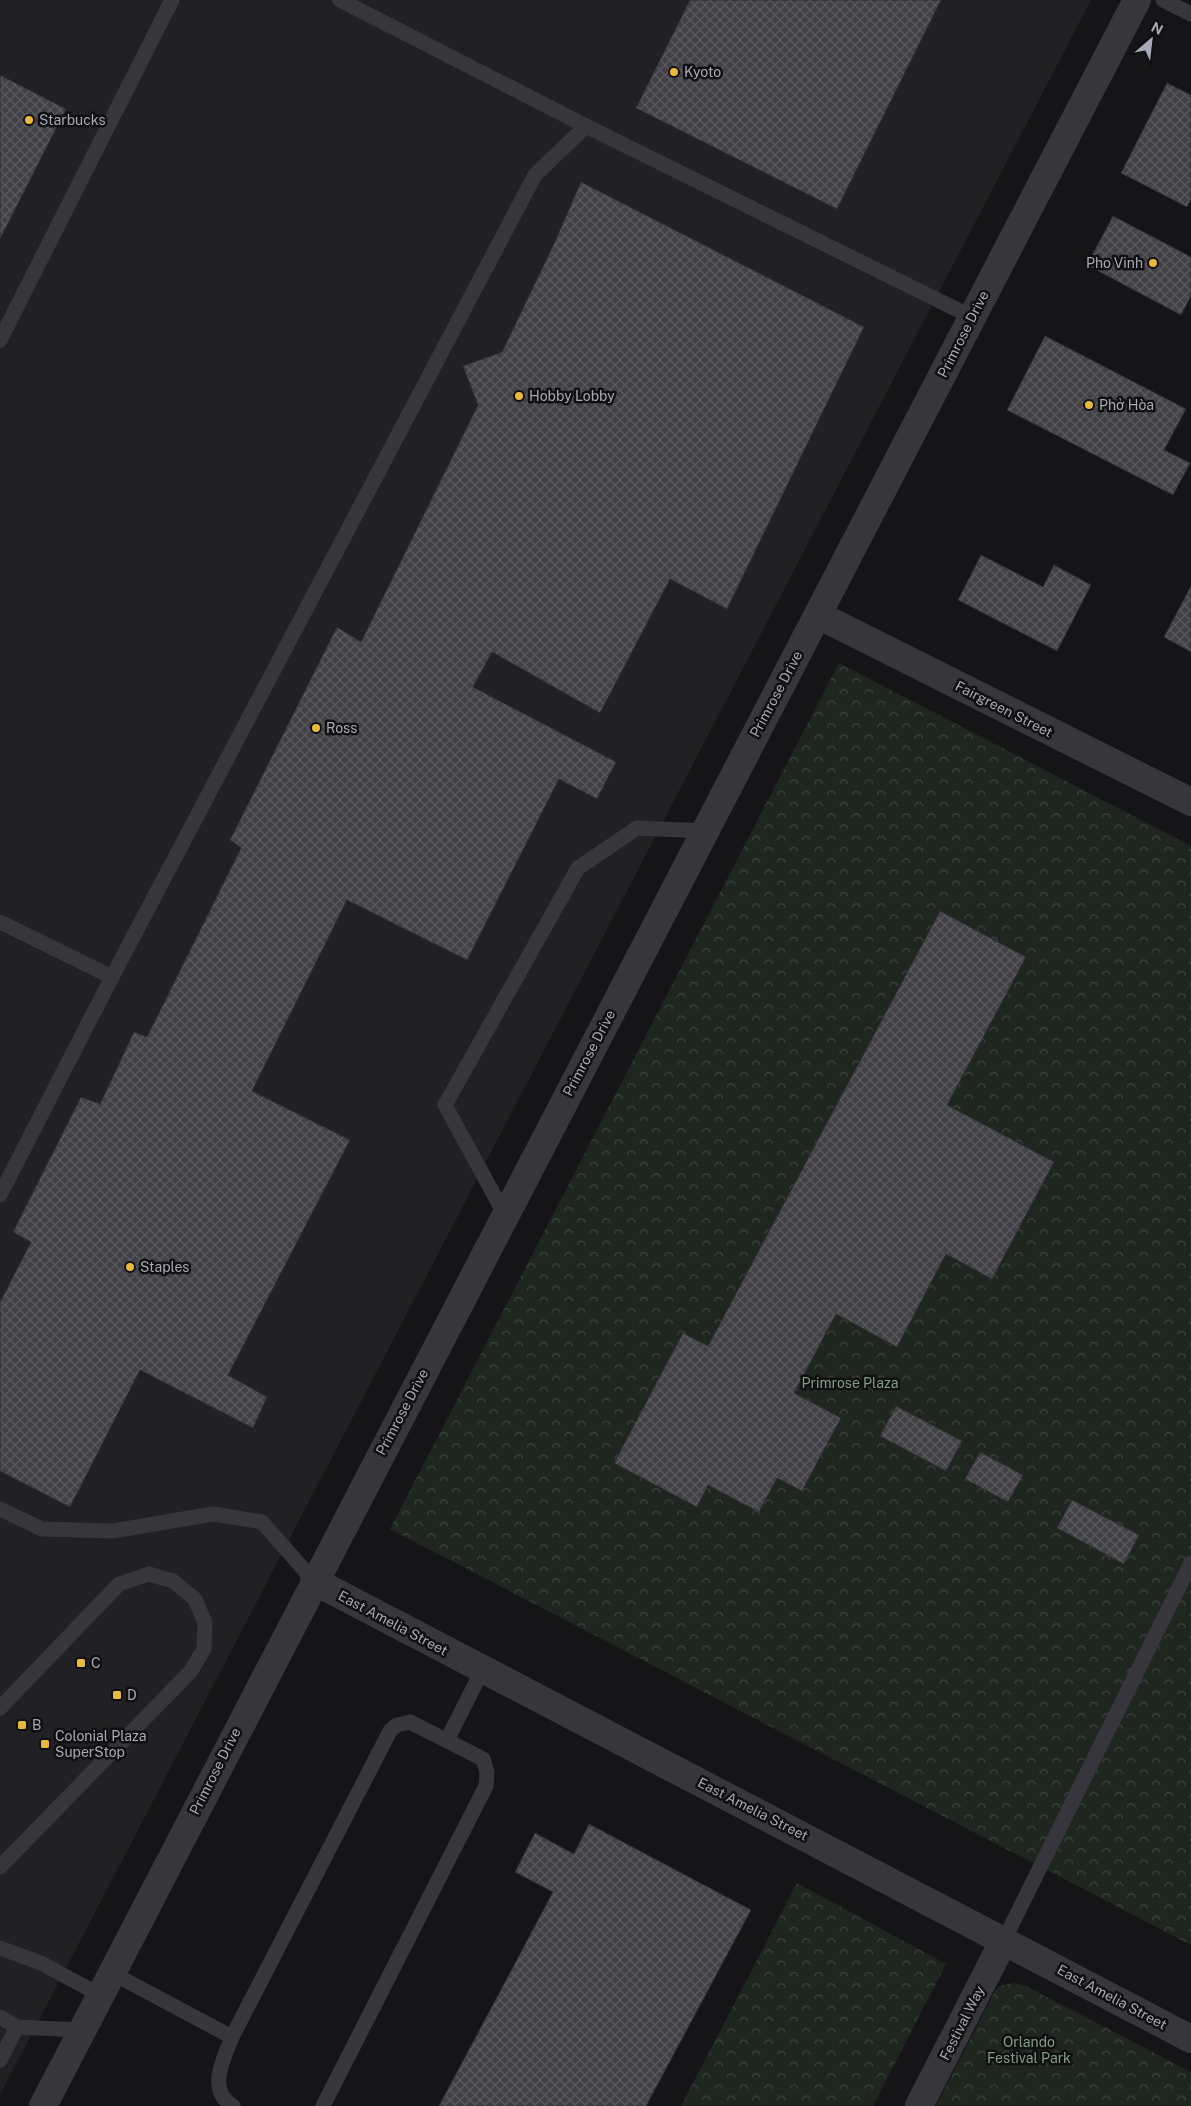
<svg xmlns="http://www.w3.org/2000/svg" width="1191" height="2106" viewBox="0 0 1191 2106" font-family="'Public Sans',sans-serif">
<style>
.built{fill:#212023}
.forest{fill:url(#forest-crowns)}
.building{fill:url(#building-cross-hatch);stroke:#2f2f32}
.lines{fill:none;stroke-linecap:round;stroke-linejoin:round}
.service{stroke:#36363b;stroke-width:15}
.minor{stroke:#36363b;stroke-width:28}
.tertiary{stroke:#36363b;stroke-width:28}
.poi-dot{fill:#e7ba3c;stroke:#100f11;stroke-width:2}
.labels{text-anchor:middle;stroke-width:5;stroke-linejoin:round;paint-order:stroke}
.poi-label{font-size:14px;fill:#a7aab5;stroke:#100f11;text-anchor:start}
.street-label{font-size:14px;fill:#a7aab5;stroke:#100f11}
.park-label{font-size:14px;fill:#7f9f83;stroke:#100f11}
</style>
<defs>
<pattern id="forest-crowns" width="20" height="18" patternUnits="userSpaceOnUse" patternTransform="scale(1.25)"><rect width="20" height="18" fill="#1f2620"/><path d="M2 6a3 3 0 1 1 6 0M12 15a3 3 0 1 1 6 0" fill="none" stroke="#3d433e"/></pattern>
<pattern id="building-cross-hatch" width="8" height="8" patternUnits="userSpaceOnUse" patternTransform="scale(1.25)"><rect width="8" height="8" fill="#414146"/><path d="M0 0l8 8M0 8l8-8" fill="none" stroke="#5a5a5e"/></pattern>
</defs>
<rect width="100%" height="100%" fill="#151416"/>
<path class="built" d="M 0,0 L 1091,0 L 0,2095 Z"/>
<g class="forest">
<path d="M 839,663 L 1191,846 L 1191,1945 L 390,1529 Z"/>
<path d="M 797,1883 L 946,1964 L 873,2106 L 681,2106 Z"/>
<path d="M 1014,1983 L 1026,1986 L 1191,2072 L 1191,2106 L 936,2106 L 995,1991 L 1000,1986 Z"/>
</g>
<g class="building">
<path d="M 690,0 L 941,0 L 837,209 L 636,108 Z"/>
<path d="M 0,75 L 66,109 L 0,239 Z"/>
<path d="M 1167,83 L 1191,95 L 1191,199 L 1187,207 L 1121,173 Z"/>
<path d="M 581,182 L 864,327 L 727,609 L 670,579 L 600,713 L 492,652 L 473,687 L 616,762 L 597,799 L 559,779 L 467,960 L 347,900 L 252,1091 L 350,1140 L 228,1375 L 267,1397 L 253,1428 L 140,1370 L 70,1507 L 0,1471 L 0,1302 L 31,1242 L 13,1232 L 81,1097 L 100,1104 L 134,1032 L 147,1037 L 241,848 L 230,840 L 337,627 L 361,642 L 478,405 L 463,366 L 502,352 L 553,246 Z"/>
<path d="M 1113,216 L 1191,257 L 1191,296 L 1181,315 L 1087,265 Z"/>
<path d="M 1045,336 L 1186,409 L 1164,450 L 1190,463 L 1173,495 L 1007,410 Z"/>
<path d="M 981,555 L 1043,587 L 1054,565 L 1091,585 L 1057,651 L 958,600 Z"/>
<path d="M 1191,586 L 1191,652 L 1164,637 Z"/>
<path d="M 940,911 L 1026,957 L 947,1105 L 1054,1162 L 992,1279 L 946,1254 L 897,1347 L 836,1314 L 794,1393 L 841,1418 L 802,1491 L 777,1478 L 759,1512 L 708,1485 L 697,1507 L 614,1463 L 683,1333 L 708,1346 Z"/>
<path d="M 896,1406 L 962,1441 L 946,1471 L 880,1436 Z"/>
<path d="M 980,1452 L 1023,1475 L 1008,1502 L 965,1479 Z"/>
<path d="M 1072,1500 L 1139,1535 L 1124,1564 L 1057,1528 Z"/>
<path d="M 589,1824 L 751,1910 L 646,2106 L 439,2106 L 553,1892 L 515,1872 L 535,1833 L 574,1854 Z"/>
</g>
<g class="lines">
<g class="service">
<path d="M 340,0 L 586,126 L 972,317"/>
<path d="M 1163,0 L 1191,14"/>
<path d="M 0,340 L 172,0"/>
<path d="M 0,922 L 112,977 L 0,1195"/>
<path d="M 112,977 L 535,175 L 586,126"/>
<path d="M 505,1215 L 445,1105 L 578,868 L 637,828 L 705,831"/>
<path d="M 0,1509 L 42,1529 L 113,1531 L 213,1514 L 262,1522 L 314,1581"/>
<path d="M 0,1708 L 119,1584 L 149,1574 L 173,1581 L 195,1599 L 205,1623 L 204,1649 L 191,1671 L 0,1867"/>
<path d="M 447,1740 L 483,1669"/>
<path d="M 1004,1940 L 1191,1563"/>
<path d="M 0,1948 L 41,1963 L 100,1995"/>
<path d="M 112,1973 L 232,2037"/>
<path d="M 0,2017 L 17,2027 L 0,2060"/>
<path d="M 17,2027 L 82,2030"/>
<path d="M 233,2106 C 206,2091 224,2058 232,2037 L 390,1731 L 397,1725 L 410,1722 L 483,1759 L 487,1772 L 486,1786 L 323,2106"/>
</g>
<g class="minor">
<path d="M 818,615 L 1191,802"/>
<path d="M 314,1581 L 1191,2039"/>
<path d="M 919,2106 L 1004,1940"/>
</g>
<path class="tertiary" d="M 43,2106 L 1137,0"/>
</g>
<g class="poi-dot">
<circle cx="674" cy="72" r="5"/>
<circle cx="29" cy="120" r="5"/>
<circle cx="1153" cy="263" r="5"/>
<circle cx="519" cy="396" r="5"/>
<circle cx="1089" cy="405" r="5"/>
<circle cx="316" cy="728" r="5"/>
<circle cx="130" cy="1267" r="5"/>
<rect x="76" y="1658" width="10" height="10" rx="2.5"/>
<rect x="112" y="1690" width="10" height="10" rx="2.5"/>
<rect x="17" y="1720" width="10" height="10" rx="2.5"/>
<rect x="40" y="1739" width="10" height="10" rx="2.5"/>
</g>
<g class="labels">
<g class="poi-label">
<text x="684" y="77">Kyoto</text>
<text x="39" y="125">Starbucks</text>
<text x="1143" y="268" text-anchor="end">Pho Vinh</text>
<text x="529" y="401">Hobby Lobby</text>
<text x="1099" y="410">Phở Hòa</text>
<text x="326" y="733">Ross</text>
<text x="140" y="1272">Staples</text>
<text x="91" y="1668">C</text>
<text x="127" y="1700">D</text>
<text x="32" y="1730">B</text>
<text x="55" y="1741">Colonial Plaza<tspan x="55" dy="16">SuperStop</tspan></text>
</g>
<g class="street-label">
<text transform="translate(963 334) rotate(-63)" y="5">Primrose Drive</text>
<text transform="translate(776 694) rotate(-62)" y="5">Primrose Drive</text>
<text transform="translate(1004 709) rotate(27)" y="5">Fairgreen Street</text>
<text transform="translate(589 1053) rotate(-62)" y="5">Primrose Drive</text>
<text transform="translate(402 1412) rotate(-62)" y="5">Primrose Drive</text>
<text transform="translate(393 1623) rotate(28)" y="5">East Amelia Street</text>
<text transform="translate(215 1771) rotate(-63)" y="5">Primrose Drive</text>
<text transform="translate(753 1809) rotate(27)" y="5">East Amelia Street</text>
<text transform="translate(1112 1997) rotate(28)" y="5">East Amelia Street</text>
<text transform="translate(962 2023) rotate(-63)" y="5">Festival Way</text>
</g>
<g class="park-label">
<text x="850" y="1388">Primrose Plaza</text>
<text x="1029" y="2047">Orlando<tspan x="1029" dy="16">Festival Park</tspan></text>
</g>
</g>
<g transform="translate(1151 40) rotate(28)" stroke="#100f11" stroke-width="4" paint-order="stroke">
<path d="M0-4L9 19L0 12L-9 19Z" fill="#a7aab5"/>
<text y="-8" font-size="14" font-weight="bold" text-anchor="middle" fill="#a7aab5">N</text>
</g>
</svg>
